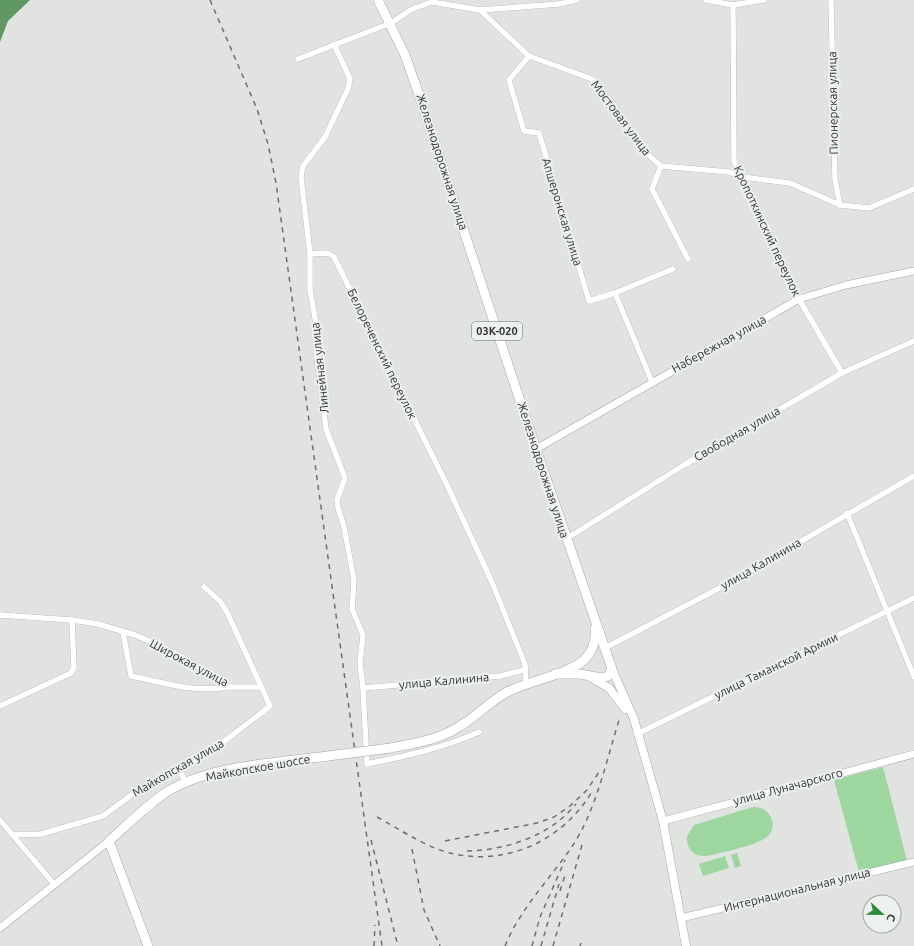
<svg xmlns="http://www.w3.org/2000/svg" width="914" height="946" viewBox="0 0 914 946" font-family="Ubuntu,sans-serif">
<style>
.green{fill:#9dd69f}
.water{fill:#609864}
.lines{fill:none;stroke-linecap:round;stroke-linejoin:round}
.minor-casing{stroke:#a4a7a4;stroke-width:6}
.tertiary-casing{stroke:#a4a7a4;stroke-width:8}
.secondary-casing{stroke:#a4a7a4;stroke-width:9}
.primary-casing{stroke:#a4a7a4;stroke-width:10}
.minor{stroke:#fff;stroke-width:5.5}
.tertiary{stroke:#fff;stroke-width:7}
.secondary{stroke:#fff;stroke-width:8}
.primary{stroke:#fff;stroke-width:9}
.rail{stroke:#6d6f6d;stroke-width:1.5;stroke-dasharray:5 5;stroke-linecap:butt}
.primary-bridge-casing{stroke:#a4a7a4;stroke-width:10;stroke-linecap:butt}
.primary-bridge{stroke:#fff;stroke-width:9}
.labels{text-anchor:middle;stroke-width:4;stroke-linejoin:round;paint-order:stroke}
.shield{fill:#edf1ed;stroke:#6a6c6a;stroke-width:1}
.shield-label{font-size:11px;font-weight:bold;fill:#323332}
.street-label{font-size:12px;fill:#323332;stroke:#edf1ed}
</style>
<rect width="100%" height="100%" fill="#e0e3e0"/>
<g class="green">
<path d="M 883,767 L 907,861 L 859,872 L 834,780 Z"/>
<path d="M 753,807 C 771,806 781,829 764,839 C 753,846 720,853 707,856 C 694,857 686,849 687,836 L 694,825 Z"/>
<path d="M 737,853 L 741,866 L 735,868 L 731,855 Z"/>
<path d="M 725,856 L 729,868 L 703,876 L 699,864 Z"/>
</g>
<path class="water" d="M 0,0 L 30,0 L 8,21 L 0,42 Z"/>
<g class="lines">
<defs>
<g id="minor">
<path d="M 706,0 L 733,5 L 764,0"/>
<path d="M 831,0 L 835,180 L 840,205"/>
<path d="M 733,5 L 734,161 L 799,299 L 842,373"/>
<path d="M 480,10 L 529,56 L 592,79 L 613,104 L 643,150 L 661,166 L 729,172 L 742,177 L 790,183 L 840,205 L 869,208 L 914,189"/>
<path d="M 334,44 L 350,79 L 348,89 L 325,137 L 303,166 L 301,177 L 310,254 L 310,289 L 317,330 L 316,350 L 326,429 L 345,478 L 337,500 L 338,508 L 344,527 L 354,580 L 352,609 L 363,635 L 360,663 L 363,688 L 367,764 C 406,756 443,748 479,732"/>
<path d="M 529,56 L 509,80 L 524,131 L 539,133 L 589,301 L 615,293 L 673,269"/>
<path d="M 298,59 L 391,23 L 412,9 L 432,2 L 480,10 L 559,4 L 577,0"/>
<path d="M 661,166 L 652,189 L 688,259"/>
<path d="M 310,254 L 328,253 L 334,257 L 447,485 L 491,580 L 525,664 L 526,684"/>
<path d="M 615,293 L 652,382"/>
<path d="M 847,513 L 914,677"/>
<path d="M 566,539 L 684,465 L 842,373 L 914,341"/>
<path d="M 0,615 L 72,620 L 98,624 L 135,635 L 161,646 L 184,658 L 229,687 L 261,687"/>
<path d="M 123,632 L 131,676 C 167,683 192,693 229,687"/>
<path d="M 605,648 L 729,583 L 914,476"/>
<path d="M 363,688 L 500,676 L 524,670"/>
<path d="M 0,706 L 71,673 L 74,667 L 72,620"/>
<path d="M 637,734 L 914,598"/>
<path d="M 179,769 L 186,783"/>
<path d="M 0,820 L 54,884"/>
<path d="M 12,835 L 41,834 L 103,816 L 145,785 L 212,751 L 270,706 L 228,614 L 220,601 L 204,587"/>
</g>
<g id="tertiary">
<path d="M 536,449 L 799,299 L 846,285 L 914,271"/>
<path d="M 663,821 L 914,754"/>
<path d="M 681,918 L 914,862"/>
<path d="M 0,928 L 109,841"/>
</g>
<g id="secondary">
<path d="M 612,669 L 634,719 L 663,821 L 686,946"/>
<path d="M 590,677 L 609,688 L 625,709"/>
</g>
<g id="primary">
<path d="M 378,0 L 405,55 L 418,92 L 536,449 L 612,669 L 608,676 L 602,678 L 580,674 L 555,674"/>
<path d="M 391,748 C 416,743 439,740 460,726 C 477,716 490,701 507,692 C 528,681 570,674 585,659 C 593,651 596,639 595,628"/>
<path d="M 148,946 L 109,841 C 127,825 145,807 165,793 C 208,765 277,763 328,756"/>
</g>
</defs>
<use href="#minor" class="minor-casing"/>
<use href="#tertiary" class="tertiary-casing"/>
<use href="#secondary" class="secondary-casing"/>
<use href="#primary" class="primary-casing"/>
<use href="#minor" class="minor"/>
<use href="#tertiary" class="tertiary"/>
<use href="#secondary" class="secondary"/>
<use href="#primary" class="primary"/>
<g class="rail">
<path d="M 210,0 L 257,109 L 268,144 L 276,183 L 382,946"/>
<path d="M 377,817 L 407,834"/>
<path d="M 403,832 C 418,840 433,849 450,853 C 507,867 564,840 593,790"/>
<path d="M 371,840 L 398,946"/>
<path d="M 445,841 L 537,823 L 554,817 L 570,806 L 587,790 L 599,772"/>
<path d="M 412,849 L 424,910 L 440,946"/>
<path d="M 467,851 C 507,850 550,836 576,804"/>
<path d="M 560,891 L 566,872"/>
<path d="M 374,946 L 375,925"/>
<path d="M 505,946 C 520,909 549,880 571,848 C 596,812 607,758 620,717"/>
<path d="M 532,946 L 540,917 L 565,860"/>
<path d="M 541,946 L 559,884"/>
<path d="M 553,946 L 582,845"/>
<path d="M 580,946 L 581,943"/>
</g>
<defs>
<path id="primary-bridge" d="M 328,756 L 391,748"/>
</defs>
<use href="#primary-bridge" class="primary-bridge-casing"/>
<use href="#primary-bridge" class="primary-bridge"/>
</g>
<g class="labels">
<rect class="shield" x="472" y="322" width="50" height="18" rx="3"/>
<g class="shield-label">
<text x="497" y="335">03К-020</text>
</g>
<g class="street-label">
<text transform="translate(833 103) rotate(-91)" y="4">Пионерская улица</text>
<text transform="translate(621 118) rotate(53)" y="4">Мостовая улица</text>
<text transform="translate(442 162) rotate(72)" y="4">Железнодорожная улица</text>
<text transform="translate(562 212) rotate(73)" y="4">Апшеронская улица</text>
<text transform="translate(767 231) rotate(65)" y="4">Кропоткинский переулок</text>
<text transform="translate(719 344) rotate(-29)" y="4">Набережная улица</text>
<text transform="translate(382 354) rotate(64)" y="4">Белореченский переулок</text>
<text transform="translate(320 368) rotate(-96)" y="4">Линейная улица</text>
<text transform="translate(737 434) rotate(-30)" y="4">Свободная улица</text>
<text transform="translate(543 470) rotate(72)" y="4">Железнодорожная улица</text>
<text transform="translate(761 564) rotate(-30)" y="4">улица Калинина</text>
<text transform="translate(189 663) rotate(28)" y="4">Широкая улица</text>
<text transform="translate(776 666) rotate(-26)" y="4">улица Таманской Армии</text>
<text transform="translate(444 681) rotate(-5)" y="4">улица Калинина</text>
<text transform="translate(178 768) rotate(-30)" y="4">Майкопская улица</text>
<text transform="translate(258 768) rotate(-10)" y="4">Майкопское шоссе</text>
<text transform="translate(788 787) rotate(-15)" y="4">улица Луначарского</text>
<text transform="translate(797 890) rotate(-14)" y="4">Интернациональная улица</text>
</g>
</g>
<g transform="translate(882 914) rotate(112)"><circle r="19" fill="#edf1ed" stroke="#a2a5a2"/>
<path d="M0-3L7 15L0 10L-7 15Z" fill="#2f8b3c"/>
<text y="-6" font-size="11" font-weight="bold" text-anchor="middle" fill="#323332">С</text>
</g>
</svg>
